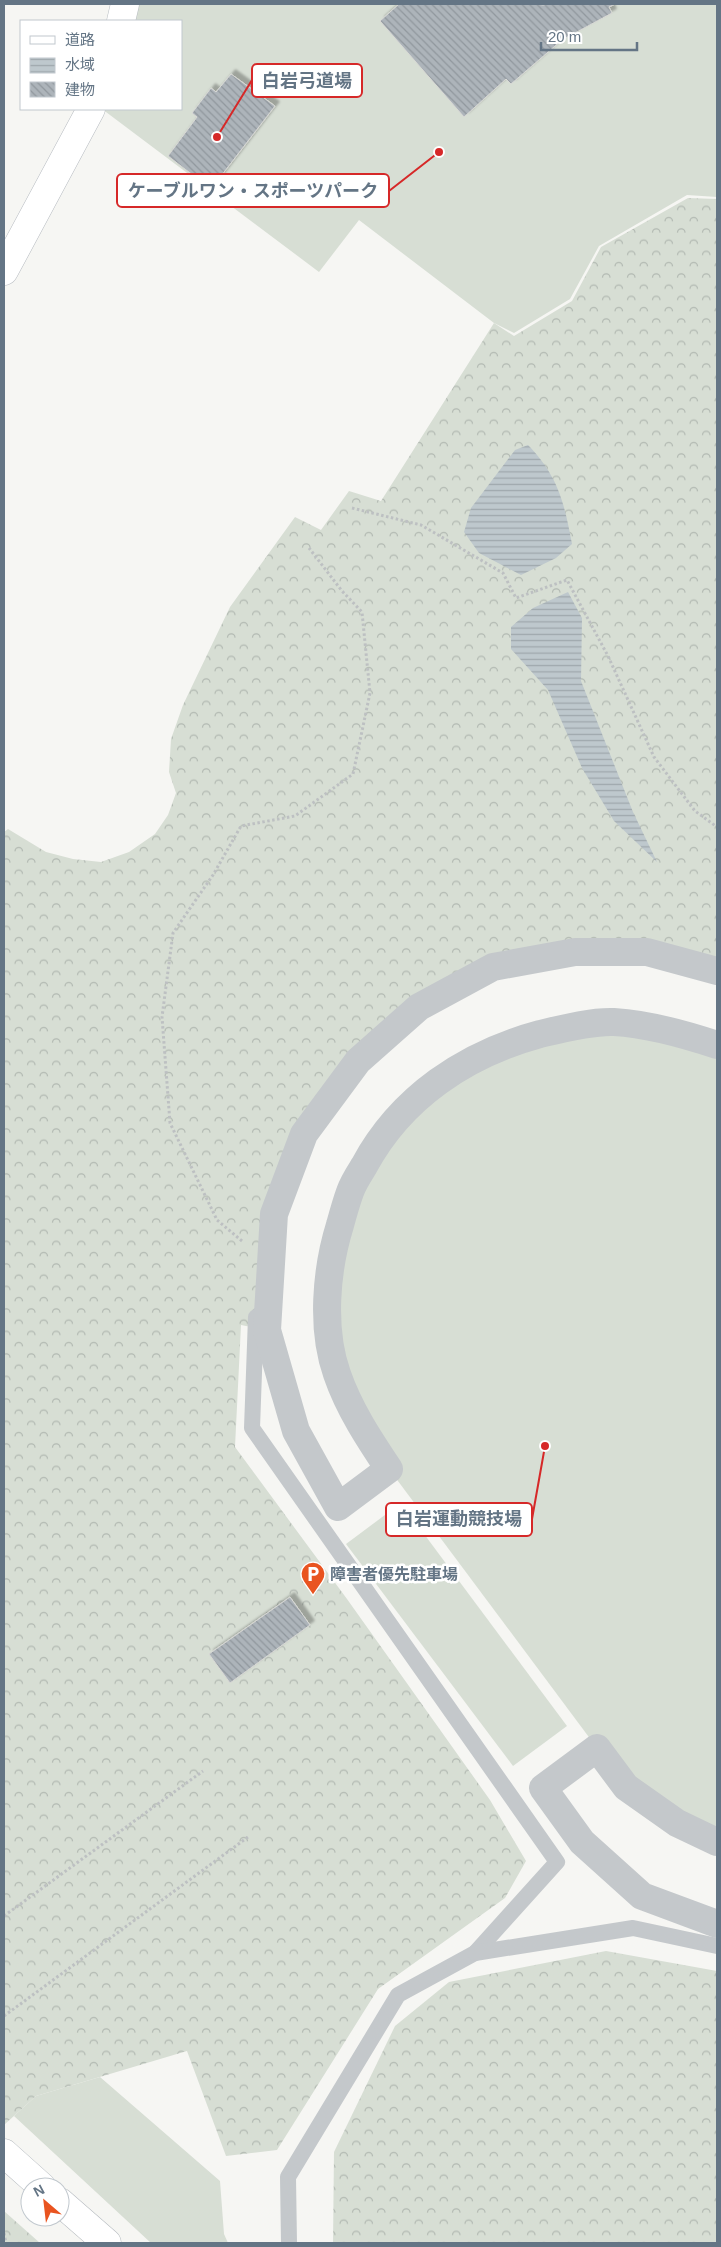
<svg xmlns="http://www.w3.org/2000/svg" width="721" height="2247" viewBox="0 0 721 2247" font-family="Arial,'Noto Sans JP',sans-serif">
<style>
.grass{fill:#d7ded4}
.forest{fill:url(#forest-crowns)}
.water{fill:url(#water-rules)}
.building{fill:url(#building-back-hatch);stroke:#d8d8d5;filter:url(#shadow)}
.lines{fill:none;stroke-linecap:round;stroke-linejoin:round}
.secondary-casing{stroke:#b6bbc0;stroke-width:29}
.path{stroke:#bdc0c2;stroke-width:3;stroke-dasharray:2.5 2.5;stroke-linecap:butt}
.lane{stroke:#c4c8cb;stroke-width:16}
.street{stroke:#c4c8cb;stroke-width:28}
.secondary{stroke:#fff;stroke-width:28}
.labels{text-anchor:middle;stroke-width:5;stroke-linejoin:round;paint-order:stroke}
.poi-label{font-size:16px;font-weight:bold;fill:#647585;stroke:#fff;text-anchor:start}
.leader{fill:none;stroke:#d62828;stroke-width:2}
.callout-dot{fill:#d62828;stroke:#fff;stroke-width:2}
.callout{fill:#fff;stroke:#d62828;stroke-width:2}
.callout-label{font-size:18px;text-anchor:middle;font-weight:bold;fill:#647585}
</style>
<defs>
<pattern id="forest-crowns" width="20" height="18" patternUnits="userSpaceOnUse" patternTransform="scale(1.25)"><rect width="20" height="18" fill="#d7ded4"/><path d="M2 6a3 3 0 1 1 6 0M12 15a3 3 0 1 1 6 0" fill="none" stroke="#b2b9b2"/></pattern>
<pattern id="water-rules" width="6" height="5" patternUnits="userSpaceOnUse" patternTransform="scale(1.25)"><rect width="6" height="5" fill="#bec8cd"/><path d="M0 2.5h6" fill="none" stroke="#9ea7ac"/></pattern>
<pattern id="building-back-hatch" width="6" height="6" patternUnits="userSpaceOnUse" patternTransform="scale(1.25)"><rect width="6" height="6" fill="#adb4ba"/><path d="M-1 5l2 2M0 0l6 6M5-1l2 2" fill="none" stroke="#90979d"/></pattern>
<filter id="shadow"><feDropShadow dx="4.5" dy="-4.5" stdDeviation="1" flood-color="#0004"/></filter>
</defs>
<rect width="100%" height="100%" fill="#f6f6f3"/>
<g class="grass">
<path d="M 138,4 L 717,4 L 717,197 L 687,195 L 599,246 L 570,299 L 514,333 L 494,323 L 359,220 L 319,272 L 102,109 L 181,109 L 181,21 L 135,21 Z"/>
<path d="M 558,1029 L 717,1045 L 717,1842 L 597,1748 L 389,1469 L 336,1372 L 335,1240 L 411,1103 Z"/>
<path d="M 401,1503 L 567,1726 L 513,1766 L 346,1544 Z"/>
<path d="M 100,2077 L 220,2181 L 224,2234 L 228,2243 L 151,2243 L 14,2116 L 36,2096 Z"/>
</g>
<g class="forest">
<path d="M 688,198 L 717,199 L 717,971 L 647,952 L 493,967 L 358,1061 L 274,1214 L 267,1330 L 241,1325 L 235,1447 L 347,1599 L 490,1800 L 526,1861 L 505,1898 L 378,1989 L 277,2150 L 226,2156 L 187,2051 L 36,2096 L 4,2125 L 4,832 L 8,829 L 46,852 L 73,859 L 101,862 L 129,852 L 155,834 L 168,815 L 176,793 L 169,772 L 171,739 L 183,705 L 230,607 L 295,517 L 321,530 L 349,491 L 381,501 L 494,323 L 514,336 L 572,301 L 601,247 Z"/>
<path d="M 606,1951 L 717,1971 L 717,2243 L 333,2243 L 334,2152 L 395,2026 L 449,1982 Z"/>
<path d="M 4,2211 L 40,2243 L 4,2243 Z"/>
</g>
<g class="water">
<path d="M 528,445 C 558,476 564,502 572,544 L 556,558 L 521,575 L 479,553 L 464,532 L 471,508 L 515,450 Z"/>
<path d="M 568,592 L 582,618 L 581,681 L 633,812 L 657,862 L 614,821 L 582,768 L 548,690 L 511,649 L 511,627 L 533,608 Z"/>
</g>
<g class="building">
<path d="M 399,4 L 537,4 L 543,5 L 549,4 L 615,4 L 609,7 L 612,13 L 562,40 L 511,84 L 506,79 L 464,117 L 380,21 Z"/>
<path d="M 231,74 L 275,106 L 211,189 L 168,156 L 197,117 L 192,113 L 211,88 L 216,92 Z"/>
<path d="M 290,1597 L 310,1625 L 230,1683 L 209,1654 Z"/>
</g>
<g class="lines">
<defs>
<g id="secondary">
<path d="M 121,21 L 125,4"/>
<path d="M 4,271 L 91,109"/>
<path d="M 4,2153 L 42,2187"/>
<path d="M 60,2202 L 107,2243"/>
</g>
</defs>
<use href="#secondary" class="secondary-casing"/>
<g class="path">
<path d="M 352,508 L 421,525 L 503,573 L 516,598 L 567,580 L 608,656 L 654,757 L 695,811 L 717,827"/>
<path d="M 242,1241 L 217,1220 L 170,1123 L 162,1017 L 173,933 L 213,875 L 241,826 L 295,816 L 353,774 L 370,693 L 362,612 L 342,591 L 309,548"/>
<path d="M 4,1916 L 203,1771"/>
<path d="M 4,2016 L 248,1837"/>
<path d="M 4,2233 L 6,2243"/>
</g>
<g class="lane">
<path d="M 256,1317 L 252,1428 L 557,1862 L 475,1953 L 398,1995 L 288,2177 L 289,2243"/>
<path d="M 475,1953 L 633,1928 L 717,1946"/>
</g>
<g class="street">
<path d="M 717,971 L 647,952 L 575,952 L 493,967 L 419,1007 L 358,1061 L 304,1134 L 274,1214 L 267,1330 L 296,1431 L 338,1507 L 389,1469 C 369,1439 349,1409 337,1374 C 321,1329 326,1270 340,1225 C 343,1214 346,1203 350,1192 C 353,1183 359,1174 364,1166 C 401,1097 466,1054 540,1034 C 561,1029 592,1021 614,1022 C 649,1024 684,1034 717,1045"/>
<path d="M 717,1842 L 677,1823 L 626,1787 L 597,1748 L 543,1788 L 582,1842 L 642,1896 L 717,1924"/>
</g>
<use href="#secondary" class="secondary"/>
</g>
<defs>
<symbol id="parking-pin" viewBox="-11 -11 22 30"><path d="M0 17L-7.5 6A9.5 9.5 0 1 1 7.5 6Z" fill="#e95420" stroke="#fff"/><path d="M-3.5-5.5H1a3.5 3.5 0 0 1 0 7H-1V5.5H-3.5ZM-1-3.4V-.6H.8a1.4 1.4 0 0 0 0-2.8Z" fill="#fff"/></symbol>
</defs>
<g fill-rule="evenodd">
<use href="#parking-pin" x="299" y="1560" width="28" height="38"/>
</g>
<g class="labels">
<g class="poi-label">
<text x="330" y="1580">障害者優先駐車場</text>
</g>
</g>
<path class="leader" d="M217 137L252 80M439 152L389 191M545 1446L532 1519"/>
<g class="callout-dot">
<circle cx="217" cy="137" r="5"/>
<circle cx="439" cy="152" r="5"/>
<circle cx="545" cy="1446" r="5"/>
</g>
<g class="callout">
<rect x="252" y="64" width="110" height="33" rx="5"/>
<rect x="117" y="174" width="272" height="33" rx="5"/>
<rect x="386" y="1503" width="146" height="33" rx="5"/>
</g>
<g class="callout-label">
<text x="307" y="87">白岩弓道場</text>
<text x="253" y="197">ケーブルワン・スポーツパーク</text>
<text x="459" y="1525">白岩運動競技場</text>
</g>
<rect width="721" height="2247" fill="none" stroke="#647585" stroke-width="10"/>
<rect x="20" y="20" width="162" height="90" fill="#ffffff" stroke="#c1c8ce"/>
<rect x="30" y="36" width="25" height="8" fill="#ffffff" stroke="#c1c8ce"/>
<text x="65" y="45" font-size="15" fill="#647585">道路</text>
<rect x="30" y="58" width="25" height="15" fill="url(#water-rules)" stroke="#c1c8ce"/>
<text x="65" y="70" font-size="15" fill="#647585">水域</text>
<rect x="30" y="82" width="25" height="15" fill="url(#building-back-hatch)" stroke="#c1c8ce"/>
<text x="65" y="95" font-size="15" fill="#647585">建物</text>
<g transform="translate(45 2202) rotate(332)"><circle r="24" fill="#ffffff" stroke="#c1c8ce"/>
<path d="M0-4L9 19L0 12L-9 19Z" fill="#e95420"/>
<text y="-8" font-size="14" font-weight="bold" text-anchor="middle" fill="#647585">N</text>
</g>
<path d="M541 42v8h96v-8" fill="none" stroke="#647585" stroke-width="2.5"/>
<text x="548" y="42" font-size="15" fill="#647585" stroke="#ffffff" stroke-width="4" paint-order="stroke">20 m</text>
</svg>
